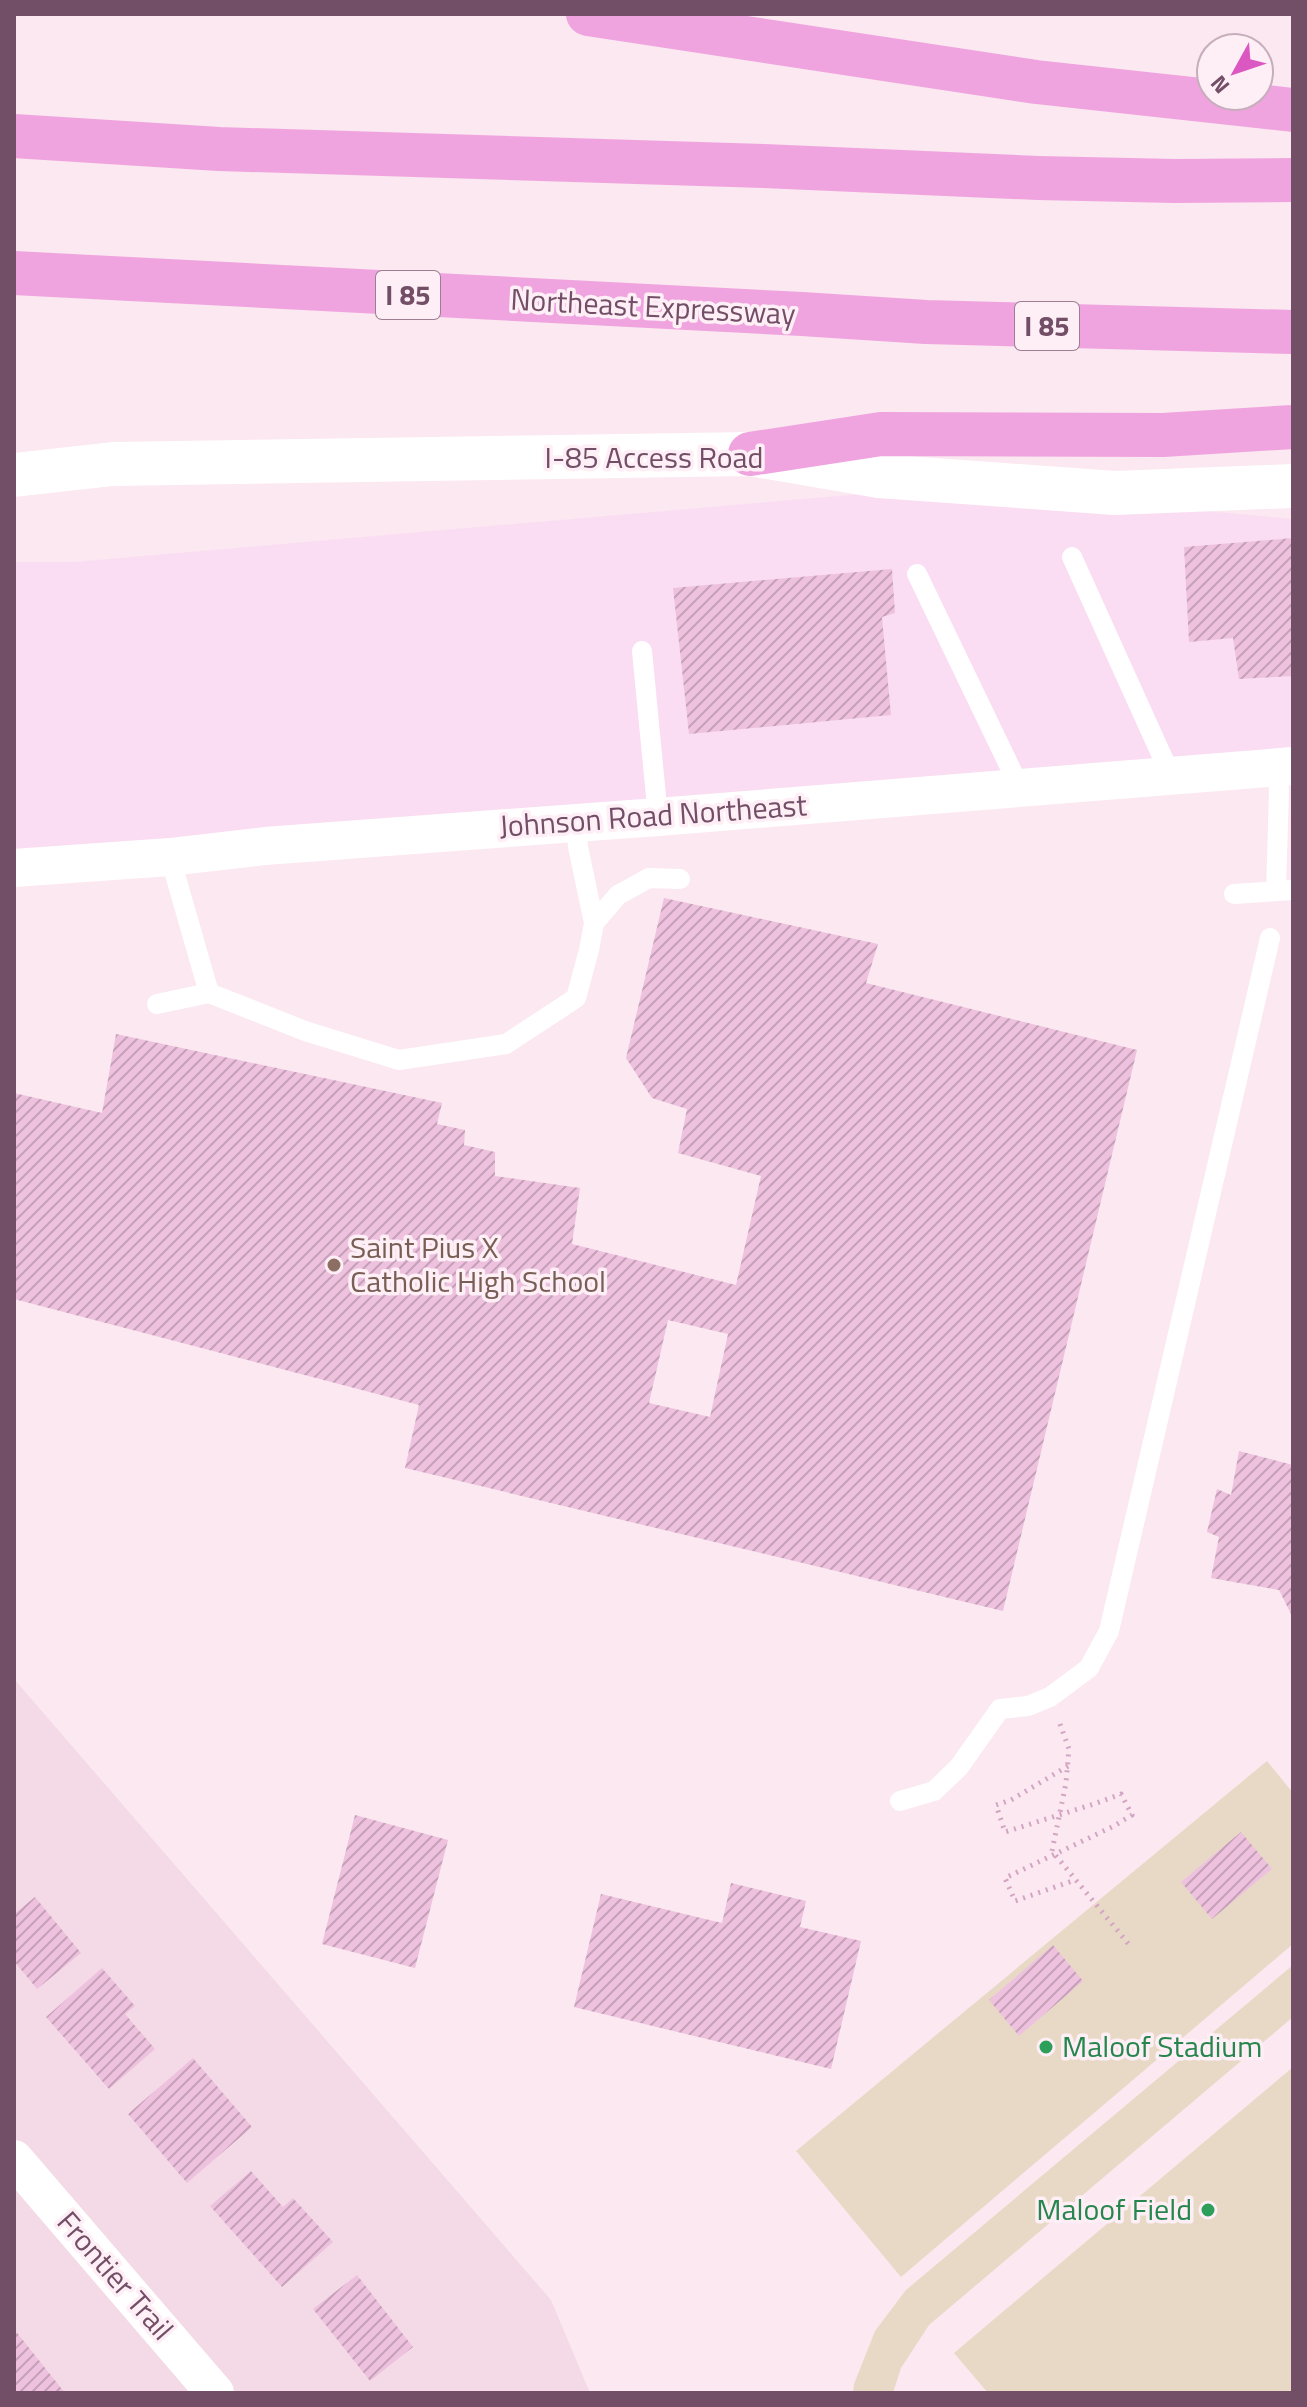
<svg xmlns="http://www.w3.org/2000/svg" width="1307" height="2407" viewBox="0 0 1307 2407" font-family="'Titillium Web',sans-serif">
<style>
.residential{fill:#f4dae6}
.commercial{fill:#faddf2}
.garden{fill:#e8d9c7}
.building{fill:url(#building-hatch);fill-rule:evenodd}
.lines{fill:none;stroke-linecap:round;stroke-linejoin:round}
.path{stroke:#d3a5c3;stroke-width:5;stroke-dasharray:2 6;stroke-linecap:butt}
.service{stroke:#fff;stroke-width:20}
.minor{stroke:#fff;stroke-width:38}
.secondary{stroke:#fff;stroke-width:44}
.motorway{stroke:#f0a4df;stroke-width:44}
.education-dot{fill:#8d6e63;stroke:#feeef5;stroke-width:3}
.leisure-dot{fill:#2e9e5b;stroke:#feeef5;stroke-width:3}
.labels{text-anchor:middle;stroke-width:7;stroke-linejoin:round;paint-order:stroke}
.shield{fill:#feeef5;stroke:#9d7e92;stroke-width:2}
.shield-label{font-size:28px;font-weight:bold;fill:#734e67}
.street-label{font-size:30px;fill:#734e67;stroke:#feeef5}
.education-label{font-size:30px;fill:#785e54;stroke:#feeef5;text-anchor:start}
.leisure-label{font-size:30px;fill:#27864d;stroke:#feeef5;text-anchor:start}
</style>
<defs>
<pattern id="building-hatch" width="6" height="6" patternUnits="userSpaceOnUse" patternTransform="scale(2)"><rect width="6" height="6" fill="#eec2de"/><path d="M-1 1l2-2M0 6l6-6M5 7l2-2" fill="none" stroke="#c5a0b8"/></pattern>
</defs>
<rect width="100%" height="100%" fill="#fbe8f0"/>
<path class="residential" d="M 14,1679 L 551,2300 L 590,2393 L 14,2393 Z"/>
<path class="commercial" d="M 943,487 L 1293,519 L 1293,760 L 14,859 L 14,562 L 74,562 Z"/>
<g class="garden">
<path d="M 1267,1761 L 1293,1793 L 1293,1944 L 901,2277 L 796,2151 Z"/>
<path d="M 1293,1965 L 1293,2017 L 929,2325 L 901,2368 L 893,2393 L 853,2393 L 854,2384 L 875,2331 L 906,2290 Z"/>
<path d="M 1293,2067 L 1293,2393 L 988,2393 L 954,2353 Z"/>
</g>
<g class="building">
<path d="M 1293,538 L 1293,676 L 1239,679 L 1233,638 L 1189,642 L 1184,547 Z"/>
<path d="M 892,569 L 895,613 L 882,617 L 891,715 L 689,734 L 673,588 Z"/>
<path d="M 664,898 L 878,944 L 866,983 L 1137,1050 L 1003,1611 L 405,1468 L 419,1405 L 14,1299 L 14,1093 L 102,1113 L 116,1034 L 442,1103 L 437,1124 L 465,1130 L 464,1145 L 495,1152 L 495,1176 L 580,1188 L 572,1244 L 736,1285 L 761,1176 L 678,1153 L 687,1109 L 652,1098 L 626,1058 ZM 668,1320 L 728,1334 L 710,1417 L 649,1403 Z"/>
<path d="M 1239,1451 L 1293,1465 L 1293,1618 L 1279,1590 L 1211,1578 L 1219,1537 L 1207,1532 L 1217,1489 L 1231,1495 Z"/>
<path d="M 355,1815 L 448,1840 L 415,1968 L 322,1944 Z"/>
<path d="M 1241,1832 L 1272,1869 L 1212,1919 L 1181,1882 Z"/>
<path d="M 731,1883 L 806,1901 L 800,1927 L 861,1941 L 831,2069 L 574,2007 L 601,1894 L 722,1923 Z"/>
<path d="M 35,1897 L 81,1953 L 37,1989 L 14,1961 L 14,1914 Z"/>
<path d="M 1053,1945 L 1083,1981 L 1019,2036 L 989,2000 Z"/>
<path d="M 102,1968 L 135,2006 L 125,2014 L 155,2049 L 109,2089 L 46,2017 Z"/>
<path d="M 193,2058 L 252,2127 L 187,2183 L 128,2114 Z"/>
<path d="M 251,2171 L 283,2207 L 293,2198 L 333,2242 L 282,2287 L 210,2206 Z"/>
<path d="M 357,2275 L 413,2347 L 370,2381 L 313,2309 Z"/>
<path d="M 14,2329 L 65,2393 L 14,2393 Z"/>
</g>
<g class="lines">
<g class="path">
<path d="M 1060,1724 L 1069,1749 L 1066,1783 L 1052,1851 L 1131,1947"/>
<path d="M 1068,1766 L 1011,1800 L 996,1805 L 1005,1832 L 1094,1804 L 1121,1794 L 1132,1815 L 1114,1826 L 1005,1878 L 1015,1901 L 1075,1880"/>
</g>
<g class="service">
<path d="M 1072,557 L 1171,776"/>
<path d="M 917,574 L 1020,788"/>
<path d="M 642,651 L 658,817"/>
<path d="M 170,857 L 209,993 L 305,1031 L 399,1060 L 506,1044 L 576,998 L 589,950 L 594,923 L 578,847 L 576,822"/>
<path d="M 1276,891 L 1279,791 L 1277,767"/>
<path d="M 1234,894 L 1293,890"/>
<path d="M 594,923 L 618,895 L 649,878 L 680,879"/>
<path d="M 157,1004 L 209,993"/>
<path d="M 900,1801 L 934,1791 L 959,1767 L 1000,1709 L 1028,1706 L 1050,1697 L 1089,1668 L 1109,1631 L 1270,938"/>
</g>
<g class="minor">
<path d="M 14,868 L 170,857 L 265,846 L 658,817 L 1293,766"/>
<path d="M 14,2159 L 215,2393"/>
</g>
<path class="secondary" d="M 14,475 L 113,464 L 750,454 L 879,476 L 1115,493 L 1293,486"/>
<g class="motorway">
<path d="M 588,14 L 1036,82 L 1293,110"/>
<path d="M 14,136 L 219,149 L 764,166 L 1038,178 L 1175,181 L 1293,180"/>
<path d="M 14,273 L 802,314 L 926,322 L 1293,332"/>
<path d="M 750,454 L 881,434 L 1163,435 L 1293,427"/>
</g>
</g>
<circle class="education-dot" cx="334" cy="1265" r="8"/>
<g class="leisure-dot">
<circle cx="1046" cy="2047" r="8"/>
<circle cx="1208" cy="2210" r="8"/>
</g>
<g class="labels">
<g class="shield">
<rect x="376" y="271" width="64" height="48" rx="6"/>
<rect x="1015" y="302" width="64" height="48" rx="6"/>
</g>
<g class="shield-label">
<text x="408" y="305">I 85</text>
<text x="1047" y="336">I 85</text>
</g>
<g class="street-label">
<text transform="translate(653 307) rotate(3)" y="10">Northeast Expressway</text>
<text x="654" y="468">I-85 Access Road</text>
<text transform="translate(653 816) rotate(-4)" y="10">Johnson Road Northeast</text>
<text transform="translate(115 2276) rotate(49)" y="10">Frontier Trail</text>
</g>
<g class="education-label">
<text x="350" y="1258">Saint Pius X<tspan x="350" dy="34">Catholic High School</tspan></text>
</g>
<g class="leisure-label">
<text x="1062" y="2057">Maloof Stadium</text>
<text x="1192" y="2220" text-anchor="end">Maloof Field</text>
</g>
</g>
<rect width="1307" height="2407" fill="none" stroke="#734e67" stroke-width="32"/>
<g transform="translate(1235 72) rotate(230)"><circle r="38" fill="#feeef5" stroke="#c6aebc" stroke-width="2"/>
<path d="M0-6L14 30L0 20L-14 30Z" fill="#db57c2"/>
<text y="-12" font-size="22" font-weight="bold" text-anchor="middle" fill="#734e67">N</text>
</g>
</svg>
